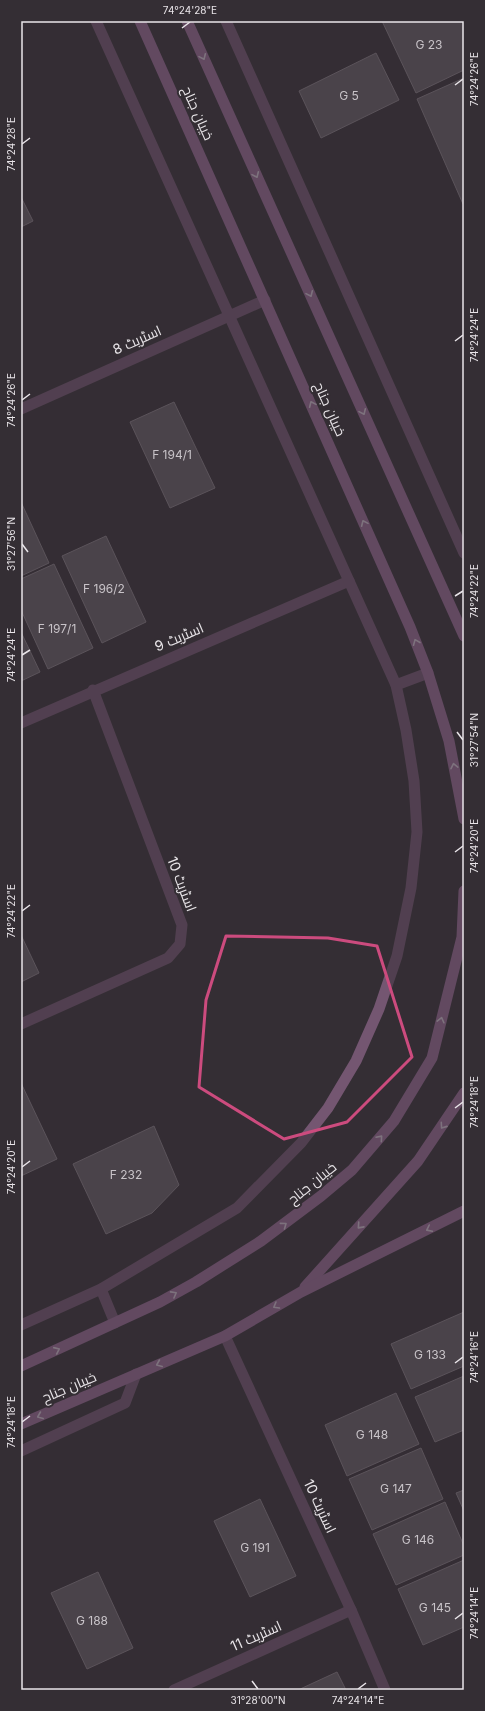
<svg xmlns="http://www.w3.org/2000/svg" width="485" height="1711" viewBox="0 0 485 1711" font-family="Inter,Cairo,sans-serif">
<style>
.building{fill:#655e64;stroke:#888087}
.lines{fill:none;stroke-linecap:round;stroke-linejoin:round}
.minor{stroke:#745671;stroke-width:11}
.secondary{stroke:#996a96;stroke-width:11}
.oneway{stroke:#d5c6d4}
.marked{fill:none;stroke:#cc4b7e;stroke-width:3;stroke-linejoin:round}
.ticks{fill:none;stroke:#e9e5e9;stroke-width:1.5}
.labels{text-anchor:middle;stroke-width:4;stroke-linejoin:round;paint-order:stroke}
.number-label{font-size:12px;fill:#c8c3c8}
.street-label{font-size:14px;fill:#e9e5e9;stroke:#342e34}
.neatline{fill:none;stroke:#e9e5e9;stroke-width:1.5}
.ticks-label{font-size:10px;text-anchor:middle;fill:#e9e5e9}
</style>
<rect width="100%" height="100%" fill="#342e34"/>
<g class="building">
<path d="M 382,21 L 464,21 L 464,70 L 416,93 Z"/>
<path d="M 376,53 L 399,100 L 321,138 L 299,91 Z"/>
<path d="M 464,78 L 464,204 L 463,204 L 417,99 Z"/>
<path d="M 21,197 L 33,221 L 21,227 Z"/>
<path d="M 174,402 L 215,488 L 170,508 L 130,422 Z"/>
<path d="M 21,502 L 49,563 L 21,576 Z"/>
<path d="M 106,536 L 146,622 L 102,643 L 62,556 Z"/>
<path d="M 54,564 L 93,648 L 48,669 L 21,610 L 21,579 Z"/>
<path d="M 21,632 L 40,672 L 21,681 Z"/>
<path d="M 21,935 L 39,973 L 21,982 Z"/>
<path d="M 21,1083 L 57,1159 L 21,1176 Z"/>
<path d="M 154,1126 L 179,1185 L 152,1213 L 106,1234 L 73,1164 Z"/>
<path d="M 464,1312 L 464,1366 L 411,1389 L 391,1344 Z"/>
<path d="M 464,1376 L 464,1430 L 435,1442 L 415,1397 Z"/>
<path d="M 396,1393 L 419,1444 L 347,1476 L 325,1425 Z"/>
<path d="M 421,1448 L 443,1499 L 372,1530 L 349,1479 Z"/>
<path d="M 464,1490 L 464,1511 L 456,1493 Z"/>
<path d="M 260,1499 L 296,1576 L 250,1597 L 214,1521 Z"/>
<path d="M 445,1502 L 464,1546 L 464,1555 L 396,1585 L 373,1534 Z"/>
<path d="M 464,1560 L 464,1627 L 423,1645 L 398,1589 Z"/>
<path d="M 98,1572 L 133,1648 L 87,1669 L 51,1593 Z"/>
<path d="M 337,1672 L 346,1690 L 298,1690 Z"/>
</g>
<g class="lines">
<g class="minor">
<path d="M 226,21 L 464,553"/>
<path d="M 21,409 L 265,300"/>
<path d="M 396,685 L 428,673"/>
<path d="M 21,723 L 349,581"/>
<path d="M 21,1024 L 168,958 L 180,944 L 182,925 L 93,690"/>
<path d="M 101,1289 L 115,1323"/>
<path d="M 21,1325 L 101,1289 L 237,1208 L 301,1143 L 328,1108 L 356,1061 L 379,1009 L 397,956 L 411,888 L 417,832 L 414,781 L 406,730 L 396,685 L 96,21"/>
<path d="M 225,1336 L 351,1610 L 385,1690"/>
<path d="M 21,1451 L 125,1403 L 136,1374"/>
<path d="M 174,1690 L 351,1610"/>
</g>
<g class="secondary">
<path d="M 140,21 L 410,627 L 428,673 L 449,741 L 464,819"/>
<path d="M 187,21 L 464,636"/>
<path d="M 305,1287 L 418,1161 L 464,1093"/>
<path d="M 21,1366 L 160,1302 L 196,1282 L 261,1241 L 321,1196 L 352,1170 L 394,1121 L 432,1058 L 462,937 L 464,891"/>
<path d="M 21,1424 L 225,1336 L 301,1292 L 464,1211"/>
</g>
</g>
<defs><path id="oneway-chevron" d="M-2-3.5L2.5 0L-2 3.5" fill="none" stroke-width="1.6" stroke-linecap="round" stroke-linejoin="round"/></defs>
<g class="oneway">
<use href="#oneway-chevron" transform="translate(203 57) rotate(66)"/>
<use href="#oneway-chevron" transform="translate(256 175) rotate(66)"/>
<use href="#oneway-chevron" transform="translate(310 294) rotate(66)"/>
<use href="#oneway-chevron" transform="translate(312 404) rotate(-114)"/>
<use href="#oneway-chevron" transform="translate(363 412) rotate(66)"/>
<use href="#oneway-chevron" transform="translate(364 523) rotate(-114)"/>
<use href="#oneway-chevron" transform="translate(416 642) rotate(-112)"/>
<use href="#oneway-chevron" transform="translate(454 766) rotate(-102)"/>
<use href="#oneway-chevron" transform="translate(441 1020) rotate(-76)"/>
<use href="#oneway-chevron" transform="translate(443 1126) rotate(125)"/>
<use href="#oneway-chevron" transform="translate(380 1138) rotate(-49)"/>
<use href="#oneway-chevron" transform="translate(284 1225) rotate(-36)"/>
<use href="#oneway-chevron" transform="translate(360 1226) rotate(132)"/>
<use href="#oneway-chevron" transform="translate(429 1229) rotate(154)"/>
<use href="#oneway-chevron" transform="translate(174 1294) rotate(-29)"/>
<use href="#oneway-chevron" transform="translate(276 1306) rotate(150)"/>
<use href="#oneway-chevron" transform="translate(57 1350) rotate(-24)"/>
<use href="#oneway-chevron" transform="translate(159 1364) rotate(157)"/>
<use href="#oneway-chevron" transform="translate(40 1416) rotate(157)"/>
</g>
<path d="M0 0H485V1711H0ZM 226,936 L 328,938 L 377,946 L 412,1057 L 347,1122 L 284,1139 L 199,1087 L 206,1000 Z" fill="#342e34" fill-opacity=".55" fill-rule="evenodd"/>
<path class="marked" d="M 226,936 L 328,938 L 377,946 L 412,1057 L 347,1122 L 284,1139 L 199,1087 L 206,1000 Z"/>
<path class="ticks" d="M 182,28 L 190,22M 455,85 L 463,79M 22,144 L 30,138M 455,341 L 463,335M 22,400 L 30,394M 22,544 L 28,552M 455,596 L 463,591M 22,655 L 30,650M 457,732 L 463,740M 455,852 L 463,846M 22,911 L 30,905M 455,1108 L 463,1102M 22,1167 L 30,1161M 455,1363 L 463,1357M 22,1422 L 30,1416M 455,1619 L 463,1613M 252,1681 L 258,1689M 358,1689 L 366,1683"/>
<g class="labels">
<g class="number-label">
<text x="429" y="49">G 23</text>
<text x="349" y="100">G 5</text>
<text x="172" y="459">F 194/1</text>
<text x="104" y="593">F 196/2</text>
<text x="57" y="633">F 197/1</text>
<text x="126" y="1179">F 232</text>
<text x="430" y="1359">G 133</text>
<text x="372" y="1439">G 148</text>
<text x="396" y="1493">G 147</text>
<text x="418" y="1544">G 146</text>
<text x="255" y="1552">G 191</text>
<text x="435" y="1612">G 145</text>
<text x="92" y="1625">G 188</text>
</g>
<g class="street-label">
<text transform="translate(198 113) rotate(66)" y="5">خیبان جناح</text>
<text transform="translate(137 340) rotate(-24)" y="5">اسٹریٹ 8</text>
<text transform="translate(330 409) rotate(66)" y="5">خیبان جناح</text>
<text transform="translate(179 637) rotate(-23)" y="5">اسٹریٹ 9</text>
<text transform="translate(182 884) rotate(69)" y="5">اسٹریٹ 10</text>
<text transform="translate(312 1183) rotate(-39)" y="5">خیبان جناح</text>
<text transform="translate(69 1387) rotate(-23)" y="5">خیبان جناح</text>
<text transform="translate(320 1506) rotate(65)" y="5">اسٹریٹ 10</text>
<text transform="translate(256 1636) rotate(-24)" y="5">اسٹریٹ 11</text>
</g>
</g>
<rect width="485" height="1711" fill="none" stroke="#342e34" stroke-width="44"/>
<rect x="22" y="22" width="441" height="1667" class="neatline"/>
<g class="ticks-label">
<text x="190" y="14">74°24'28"E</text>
<text transform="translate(474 79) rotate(-90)" y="4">74°24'26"E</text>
<text transform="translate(11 144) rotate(-90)" y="4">74°24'28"E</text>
<text transform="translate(474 335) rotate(-90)" y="4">74°24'24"E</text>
<text transform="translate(11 400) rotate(-90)" y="4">74°24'26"E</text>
<text transform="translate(11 544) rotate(-90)" y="4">31°27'56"N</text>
<text transform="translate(474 591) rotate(-90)" y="4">74°24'22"E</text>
<text transform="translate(11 655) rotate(-90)" y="4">74°24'24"E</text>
<text transform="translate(474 740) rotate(-90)" y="4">31°27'54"N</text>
<text transform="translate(474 846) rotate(-90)" y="4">74°24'20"E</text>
<text transform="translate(11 911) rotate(-90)" y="4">74°24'22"E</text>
<text transform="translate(474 1102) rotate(-90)" y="4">74°24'18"E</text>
<text transform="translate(11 1167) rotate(-90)" y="4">74°24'20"E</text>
<text transform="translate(474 1357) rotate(-90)" y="4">74°24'16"E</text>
<text transform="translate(11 1422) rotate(-90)" y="4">74°24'18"E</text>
<text transform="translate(474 1613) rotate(-90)" y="4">74°24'14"E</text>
<text x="258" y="1704">31°28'00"N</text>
<text x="358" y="1704">74°24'14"E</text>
</g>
</svg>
